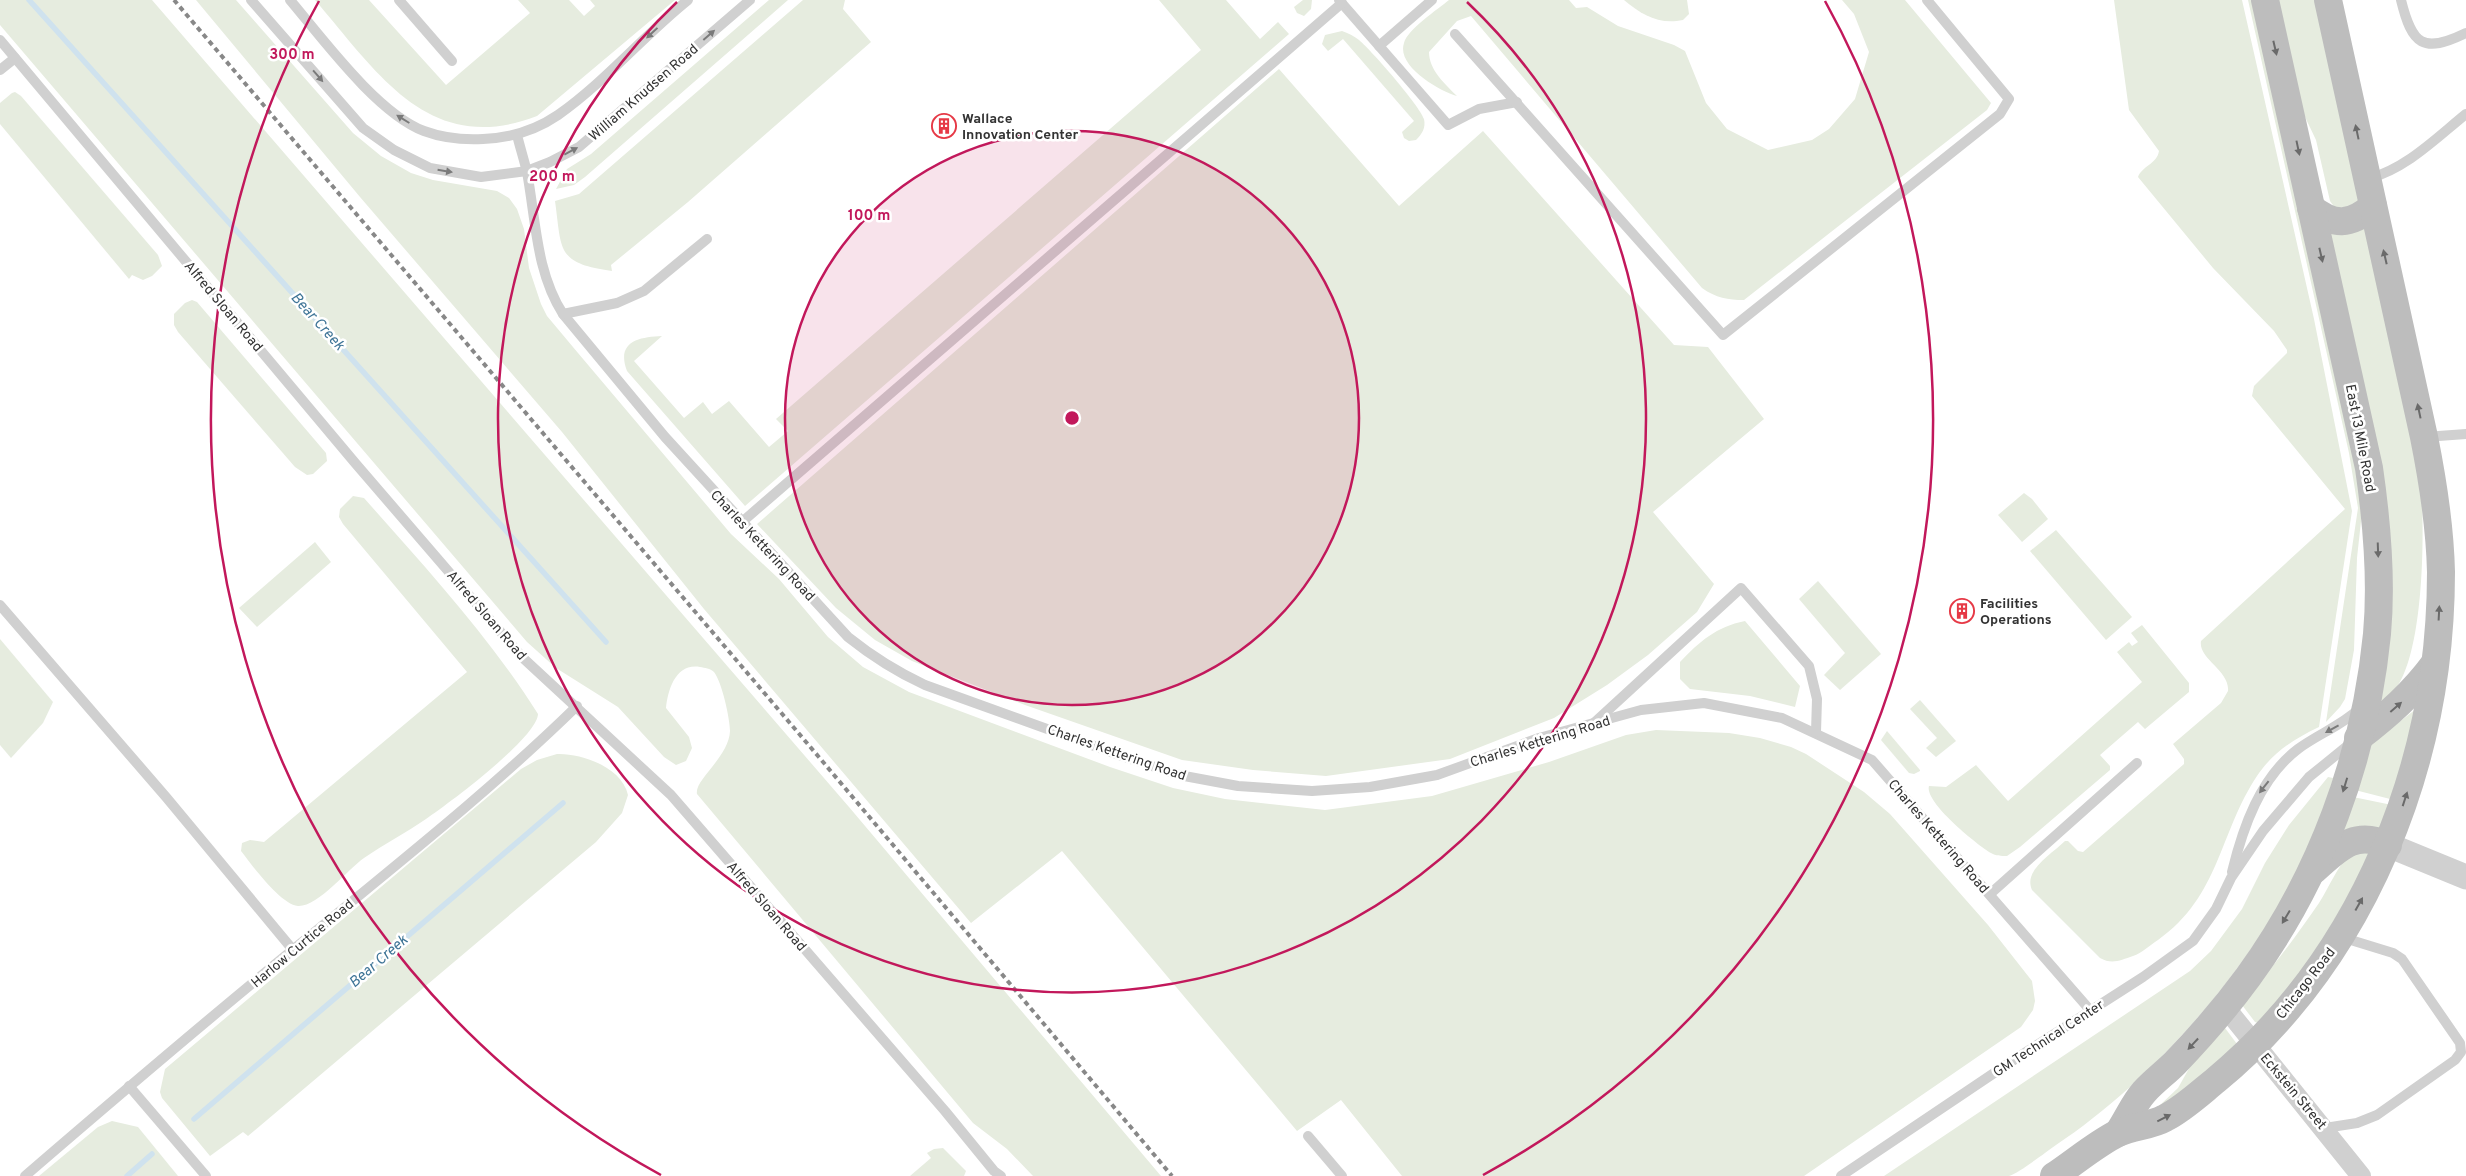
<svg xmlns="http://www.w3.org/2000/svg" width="2466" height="1176" viewBox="0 0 2466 1176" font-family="Overpass,sans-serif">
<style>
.green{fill:#e6ecdf}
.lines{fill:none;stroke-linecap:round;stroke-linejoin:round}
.stream{stroke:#cfe2ee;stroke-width:5.5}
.service{stroke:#d0d0d0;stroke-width:10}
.minor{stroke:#d0d0d0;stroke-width:20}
.tertiary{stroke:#d0d0d0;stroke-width:25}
.secondary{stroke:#bdbdbd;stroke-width:28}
.rail{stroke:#888;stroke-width:4;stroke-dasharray:5 4;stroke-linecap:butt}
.oneway{fill:#7a7a7a}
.oneway2{fill:#6a6a6a}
.ring{fill:none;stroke:#c2185b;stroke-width:2.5}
.labels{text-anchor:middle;stroke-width:5;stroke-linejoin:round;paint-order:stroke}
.street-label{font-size:14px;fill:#333;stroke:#fff}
.poi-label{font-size:14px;font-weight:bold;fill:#333;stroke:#fff;text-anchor:start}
.water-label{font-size:15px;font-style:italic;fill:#3f7597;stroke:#fff}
.centre{fill:#c2185b;stroke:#fff;stroke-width:2.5}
.ring-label{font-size:15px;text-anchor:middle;font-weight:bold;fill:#c2185b;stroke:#fff;stroke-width:5;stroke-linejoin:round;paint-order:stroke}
</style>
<rect width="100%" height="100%" fill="#fff"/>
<g class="green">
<path d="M 0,0 L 152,0 L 849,807 L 1161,1176 L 1033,1176 L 1007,1149 L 973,1123 L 697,794 C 694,780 729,757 730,731 C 730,719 722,682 714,672 C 710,668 705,668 700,667 C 676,663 668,689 666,708 L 689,737 L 692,748 L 686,761 L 676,765 L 664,757 L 618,707 L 556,668 L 527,642 L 0,25 Z"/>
<path d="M 196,0 L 236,0 L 353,133 L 381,156 L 411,173 L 433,180 L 497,191 L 509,198 L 517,209 L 524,229 L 529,268 L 541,304 L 547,316 L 578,353 L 731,534 L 779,579 L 828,637 L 863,667 L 909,692 L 1110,767 L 1173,788 L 1225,799 L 1325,810 L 1432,796 L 1549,762 L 1626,735 L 1656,730 L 1729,733 L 1760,738 L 1791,747 L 1806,754 L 1864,792 L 1890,814 L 1988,925 L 2032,981 L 2035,1001 L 2033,1010 L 2021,1027 L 1804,1176 L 1402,1176 L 1341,1100 L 1297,1131 L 1062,851 L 971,923 L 704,609 L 562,432 L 360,197 Z"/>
<path d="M 315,0 L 369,0 L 446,85 L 530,13 L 518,0 L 569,0 L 584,16 L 595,6 L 590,0 L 675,0 L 537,116 C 429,158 377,72 315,0 Z"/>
<path d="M 769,0 L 788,0 L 585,177 L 574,185 L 556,189 L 567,169 L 591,154 Z"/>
<path d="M 803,0 L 845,0 L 843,9 L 871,42 L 688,202 L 611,265 L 612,271 C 556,263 562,251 555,201 L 579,194 Z"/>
<path d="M 1159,0 L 1226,0 L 1260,39 L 1278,22 L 1289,34 L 745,506 L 627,371 C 616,342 638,337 662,336 L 634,361 L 684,418 L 703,402 L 712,414 L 729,401 L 769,447 L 788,431 L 776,419 L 1201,50 Z"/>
<path d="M 1303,0 L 1312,0 L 1311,9 L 1304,16 L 1297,13 L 1294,7 Z"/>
<path d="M 1449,0 L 1569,0 L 1576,8 L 1587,7 L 1618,26 L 1674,45 L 1685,51 L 1706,103 L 1727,129 L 1768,150 L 1812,140 L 1829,129 L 1855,99 L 1869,52 L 1854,14 L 1842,0 L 1905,0 L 1991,103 L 1987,110 L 1744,300 C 1728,300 1716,298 1702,288 L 1471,16 L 1457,21 L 1429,52 C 1429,70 1445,84 1457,96 C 1439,91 1396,66 1404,43 C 1407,30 1438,9 1449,0 Z"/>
<path d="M 1624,0 L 1687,0 L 1689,14 L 1683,20 C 1659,25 1642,15 1624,0 Z"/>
<path d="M 2114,0 L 2242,0 L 2314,319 L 2352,511 L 2319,727 C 2294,739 2273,752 2257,776 C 2219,833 2220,896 2158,940 C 2150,945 2142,953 2133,956 C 2121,960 2112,965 2100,958 L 2032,890 C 2023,870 2052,854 2065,841 L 2068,841 L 2078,851 L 2083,852 L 2184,764 L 2184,759 L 2173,744 L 2221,703 L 2228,691 C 2230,670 2198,659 2201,641 L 2345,509 L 2252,396 L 2254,386 L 2287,353 L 2287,350 L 2274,331 L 2213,268 L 2138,177 C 2142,166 2157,164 2159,151 L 2129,110 Z"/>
<path d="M 2248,0 L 2254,0 L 2355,458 L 2362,512 L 2357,558 L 2354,650 L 2345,699 L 2340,707 L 2326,722 L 2358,508 L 2349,453 Z"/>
<path d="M 2274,0 L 2317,0 L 2360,201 L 2356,207 L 2335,208 L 2330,201 L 2316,140 L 2296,98 Z"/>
<path d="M 1342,31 C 1348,33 1354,36 1359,40 C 1372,51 1420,106 1424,119 C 1426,128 1422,134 1416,140 L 1409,141 L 1404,138 L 1402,132 L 1414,121 L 1343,39 L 1328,51 L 1322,44 L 1325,35 Z"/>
<path d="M 1279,69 L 1399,206 L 1483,131 L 1674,345 L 1708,347 L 1764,419 L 1653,512 L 1714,584 L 1697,612 L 1648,655 L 1607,685 L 1554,718 L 1450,759 L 1326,776 L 1253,770 L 1182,760 L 1025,705 L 912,661 L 875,640 L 836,608 L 757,524 Z"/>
<path d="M 12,93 L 15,92 L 21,96 L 158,255 L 162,266 L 152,276 L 143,280 L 132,275 L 129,279 L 0,124 L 0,103 Z"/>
<path d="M 2366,227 C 2378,282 2390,338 2402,393 C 2408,420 2417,447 2420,475 C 2425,515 2428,694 2377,702 L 2385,654 L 2328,234 Z"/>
<path d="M 192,300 L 197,302 L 326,453 L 327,461 L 313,474 L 307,475 L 295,467 L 178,332 L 174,325 L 174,314 L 185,303 Z"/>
<path d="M 2024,493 L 2032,499 L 2048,519 L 2022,542 L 1998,515 Z"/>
<path d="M 353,496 L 364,498 C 425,567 488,635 538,714 C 537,738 448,804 426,819 C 406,833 384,844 364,858 C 348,869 318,907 298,906 C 280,904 252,865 241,851 L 242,843 L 250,840 L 264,842 L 467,672 L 343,524 L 339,517 L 340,509 Z"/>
<path d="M 2056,530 L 2132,617 L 2106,640 L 2030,551 Z"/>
<path d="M 315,542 L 331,562 L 257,627 L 239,608 Z"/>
<path d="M 1818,581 L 1881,654 L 1840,690 L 1824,675 L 1845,653 L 1799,599 Z"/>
<path d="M 1745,621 L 1800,686 L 1795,707 L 1750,696 L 1690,689 L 1680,679 L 1680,662 C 1700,641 1716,627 1745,621 Z"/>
<path d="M 2142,625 L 2189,683 L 2189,692 L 2145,729 L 2138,722 L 2100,755 L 2110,766 L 2110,770 L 2020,847 L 2007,856 C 2001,856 1996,856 1991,853 C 1977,845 1924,802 1929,786 L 1946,787 L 1976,765 L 2008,801 L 2142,682 L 2117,652 L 2129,642 L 2132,646 L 2138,642 L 2131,633 Z"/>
<path d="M 0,639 L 53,702 L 43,723 L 11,758 L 0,745 Z"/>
<path d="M 1920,700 L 1956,741 L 1936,757 L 1926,748 L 1937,738 L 1910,709 Z"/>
<path d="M 2416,709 L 2394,800 L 2355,790 L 2367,747 Z"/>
<path d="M 1887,731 L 1920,770 L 1920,771 L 1914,774 L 1909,773 L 1881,740 Z"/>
<path d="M 557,754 C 581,753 622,767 628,795 L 622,813 L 596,842 L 248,1136 L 243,1132 L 210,1156 L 162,1098 L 160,1092 L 165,1069 L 521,769 L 537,760 Z"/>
<path d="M 2328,777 L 2333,778 C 2299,915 2172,1068 2056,1145 C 2046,1152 2019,1173 2009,1176 C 1999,1176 1985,1176 1975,1176 C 1945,1176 1914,1176 1884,1176 L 2190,971 L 2211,951 L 2242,909 L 2265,863 L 2289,825 Z"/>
<path d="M 2353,797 L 2392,805 L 2383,827 L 2341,833 Z"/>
<path d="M 2352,852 L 2373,852 L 2311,961 L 2258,1023 L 2255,1022 L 2242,1005 L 2243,1001 C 2271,970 2295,938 2319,903 C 2330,886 2337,866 2352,852 Z"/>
<path d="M 2222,1028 L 2225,1028 L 2237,1044 L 2192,1087 L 2158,1107 L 2178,1088 L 2196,1056 Z"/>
<path d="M 112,1121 L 138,1127 L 178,1176 L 39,1176 L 98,1127 Z"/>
<path d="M 943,1148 L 966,1171 L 964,1176 L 910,1176 L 931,1158 L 927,1153 L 934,1149 Z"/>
</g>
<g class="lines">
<g class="stream">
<path d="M 29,0 L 606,642"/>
<path d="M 194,1119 L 563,803"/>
<path d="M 127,1176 L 152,1154"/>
</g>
<g class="service">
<path d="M 251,0 L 363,128 L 394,150 L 430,168 L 481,177 L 527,171 L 550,162 L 579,147 L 750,0"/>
<path d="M 290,0 C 323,39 377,113 424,131 C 443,138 464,140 483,139 C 510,138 536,130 558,115 C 605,82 643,36 688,0"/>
<path d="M 399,0 L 452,61"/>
<path d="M 1339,0 L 1448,125 L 1479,109 L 1517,102"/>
<path d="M 2401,0 C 2412,45 2423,54 2466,33"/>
<path d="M 1455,34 L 1723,335 L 2000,114 L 2009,99 L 1927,0"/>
<path d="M 0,40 L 356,464 L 523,658 L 671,795 L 945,1111 L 994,1171 L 1001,1176"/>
<path d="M 1379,46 L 1432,0"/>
<path d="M 0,70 L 15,58"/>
<path d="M 517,135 C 520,147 524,160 527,172 C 536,221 536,272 563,314 L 665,437 L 848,637 C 873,657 897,672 925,685 L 1122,756 L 1179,775 L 1238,786 L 1312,791 L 1370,787 L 1437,775 L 1539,738 L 1641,710 L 1704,703 L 1782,718 L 1872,760 L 2090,1010"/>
<path d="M 2368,179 C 2407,168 2435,139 2466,114"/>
<path d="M 563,314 L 617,303 L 644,291 L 707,239"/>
<path d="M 2425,437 L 2466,434"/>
<path d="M 742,522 L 1342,3"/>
<path d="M 0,605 L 166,797 L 293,950"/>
<path d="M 1594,723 L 1741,588 L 1809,666 L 1817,699 L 1816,732"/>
<path d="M 2232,872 C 2243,827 2260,778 2298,749 C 2318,734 2341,726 2359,709"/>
<path d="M 1990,894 L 2137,763"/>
<path d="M 129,1086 L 206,1176"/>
<path d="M 2325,1128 L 2357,1123 L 2377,1115 L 2455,1060 L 2461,1052 L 2460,1043 L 2402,959 L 2393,953 L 2341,937"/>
<path d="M 1308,1136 L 1342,1176"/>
<path d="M 25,1176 C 119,1095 214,1014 311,935 C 401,861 493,788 577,706"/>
<path d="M 1841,1176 L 2009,1063 L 2143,977 L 2193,941 L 2216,909 L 2231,878 L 2263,831 L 2309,777 L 2351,743"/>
</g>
<path class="minor" d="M 2225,1007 L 2361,1176"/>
<path class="tertiary" d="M 2388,845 L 2466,877"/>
<g class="secondary">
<path d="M 2311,208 C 2334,226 2350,226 2373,206"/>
<path d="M 2358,738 C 2388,715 2413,693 2435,663"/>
<path d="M 2314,870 C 2339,848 2354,830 2388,845"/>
<path d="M 2118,1133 C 2127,1120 2134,1103 2144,1092 C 2154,1081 2165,1073 2175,1063 C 2201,1036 2226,1007 2248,977 C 2321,877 2365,757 2377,634 C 2382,579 2377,523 2369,468 L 2265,0"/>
<path d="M 2054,1176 C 2075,1162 2096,1144 2118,1133 C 2133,1126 2151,1126 2165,1118 C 2183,1109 2200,1093 2216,1080 C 2365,956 2441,763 2441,572 C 2440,527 2433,482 2424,437 L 2328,0"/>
</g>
<path class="rail" d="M 174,0 L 818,756 L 1172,1176"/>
</g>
<defs><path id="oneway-solid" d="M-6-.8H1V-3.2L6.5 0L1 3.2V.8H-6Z" transform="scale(1.25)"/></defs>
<g class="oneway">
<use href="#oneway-solid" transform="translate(652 33) rotate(137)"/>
<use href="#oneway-solid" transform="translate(709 35) rotate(-41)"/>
<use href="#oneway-solid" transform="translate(318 76) rotate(49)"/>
<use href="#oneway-solid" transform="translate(403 119) rotate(-148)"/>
<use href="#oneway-solid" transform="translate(571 151) rotate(-28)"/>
<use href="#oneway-solid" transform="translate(445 171) rotate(9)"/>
<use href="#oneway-solid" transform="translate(2332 729) rotate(151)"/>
<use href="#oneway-solid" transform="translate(2264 787) rotate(128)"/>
</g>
<g class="oneway2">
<use href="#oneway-solid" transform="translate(2275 48) rotate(77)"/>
<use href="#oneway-solid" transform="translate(2357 132) rotate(-102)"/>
<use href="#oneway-solid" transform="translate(2298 148) rotate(78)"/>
<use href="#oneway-solid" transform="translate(2321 255) rotate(77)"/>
<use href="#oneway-solid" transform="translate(2385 257) rotate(-103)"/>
<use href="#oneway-solid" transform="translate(2419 411) rotate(-102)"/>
<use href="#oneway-solid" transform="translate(2378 550) rotate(88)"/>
<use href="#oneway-solid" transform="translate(2439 613) rotate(-87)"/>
<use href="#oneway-solid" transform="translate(2396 707) rotate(-41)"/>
<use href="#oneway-solid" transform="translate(2345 785) rotate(107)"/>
<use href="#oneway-solid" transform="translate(2405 799) rotate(-72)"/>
<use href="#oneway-solid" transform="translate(2359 904) rotate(-61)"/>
<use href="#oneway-solid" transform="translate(2286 917) rotate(121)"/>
<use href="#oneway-solid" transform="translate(2193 1044) rotate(133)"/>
<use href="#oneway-solid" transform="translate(2164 1118) rotate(-27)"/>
</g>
<circle cx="1072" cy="418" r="287" fill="#c2185b" fill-opacity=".12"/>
<g class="ring">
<circle cx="1072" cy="418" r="287"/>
<path d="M1467 2A574 574 0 1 1 677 2"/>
<path d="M661 1175A861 861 0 0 1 319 1M1825 1A861 861 0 0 1 1483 1175"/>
</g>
<defs>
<symbol id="building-ring" viewBox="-11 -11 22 22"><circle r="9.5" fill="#fff" stroke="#e63946" stroke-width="1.5"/><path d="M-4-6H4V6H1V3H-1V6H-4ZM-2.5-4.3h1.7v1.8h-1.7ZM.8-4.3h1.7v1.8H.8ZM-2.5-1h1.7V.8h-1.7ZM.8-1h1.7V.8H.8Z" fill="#e63946"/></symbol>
</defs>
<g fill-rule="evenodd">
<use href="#building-ring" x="930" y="112" width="28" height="28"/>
<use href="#building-ring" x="1948" y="597" width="28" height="28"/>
</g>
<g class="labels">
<g class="street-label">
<text transform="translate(643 92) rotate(-41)" y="5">William Knudsen Road</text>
<text transform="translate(224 306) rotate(50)" y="5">Alfred Sloan Road</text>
<text transform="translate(2361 438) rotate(79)" y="5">East 13 Mile Road</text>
<text transform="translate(763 545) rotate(47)" y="5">Charles Kettering Road</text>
<text transform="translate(487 615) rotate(49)" y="5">Alfred Sloan Road</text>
<text transform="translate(1540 741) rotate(-17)" y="5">Charles Kettering Road</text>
<text transform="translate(1117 752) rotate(19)" y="5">Charles Kettering Road</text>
<text transform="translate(1939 836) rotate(49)" y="5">Charles Kettering Road</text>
<text transform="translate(767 906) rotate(49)" y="5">Alfred Sloan Road</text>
<text transform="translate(302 943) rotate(-40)" y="5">Harlow Curtice Road</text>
<text transform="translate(2305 983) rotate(-52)" y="5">Chicago Road</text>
<text transform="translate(2048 1038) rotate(-33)" y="5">GM Technical Center</text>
<text transform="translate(2294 1091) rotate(50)" y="5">Eckstein Street</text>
</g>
<g class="poi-label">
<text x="962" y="123">Wallace<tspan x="962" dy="16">Innovation Center</tspan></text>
<text x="1980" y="608">Facilities<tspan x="1980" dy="16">Operations</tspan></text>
</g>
<g class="water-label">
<text transform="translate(318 321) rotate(48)" y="5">Bear Creek</text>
<text transform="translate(378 961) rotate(-41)" y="5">Bear Creek</text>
</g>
</g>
<circle cx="1072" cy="418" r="8" class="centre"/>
<g class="ring-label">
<text x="292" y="59">300 m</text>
<text x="552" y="181">200 m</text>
<text x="869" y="220">100 m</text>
</g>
</svg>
